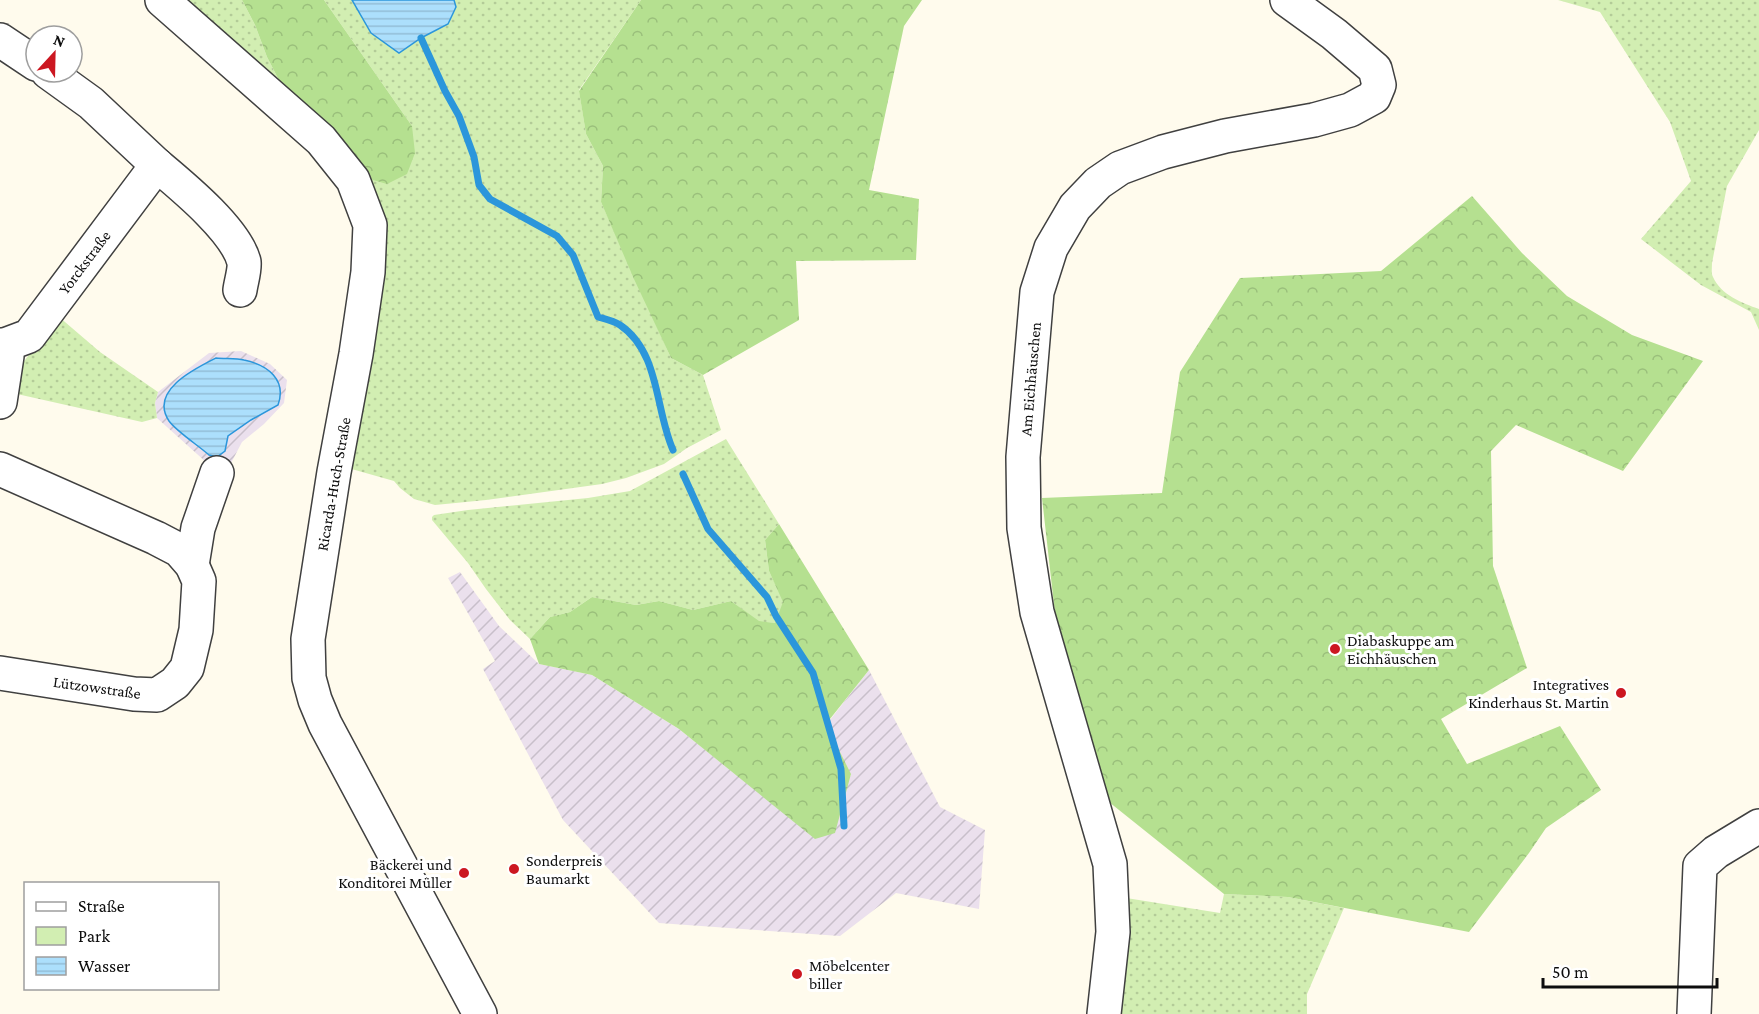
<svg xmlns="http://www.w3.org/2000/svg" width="1759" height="1014" viewBox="0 0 1759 1014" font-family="'Crimson Pro',serif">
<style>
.industrial{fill:url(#industrial-furrows)}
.green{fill:url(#green-dots)}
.forest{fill:url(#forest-crowns)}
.water{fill:url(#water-rules);stroke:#2b96db;stroke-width:1.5}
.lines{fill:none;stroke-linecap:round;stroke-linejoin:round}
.stream{stroke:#2b96db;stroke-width:7}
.minor-casing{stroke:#404040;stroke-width:36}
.minor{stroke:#fff;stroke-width:33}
.poi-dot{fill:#cc1721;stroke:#fff;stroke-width:2}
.labels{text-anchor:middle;stroke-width:6;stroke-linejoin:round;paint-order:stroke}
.street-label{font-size:16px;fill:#0d0d0d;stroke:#fff}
.poi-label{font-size:16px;fill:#0d0d0d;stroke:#fff;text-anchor:start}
</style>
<defs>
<pattern id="industrial-furrows" width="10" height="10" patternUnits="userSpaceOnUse" patternTransform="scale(1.5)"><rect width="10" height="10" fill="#ebe0ed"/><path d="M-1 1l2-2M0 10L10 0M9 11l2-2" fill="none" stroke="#c8bfca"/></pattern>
<pattern id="green-dots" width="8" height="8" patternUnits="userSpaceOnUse" patternTransform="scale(1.5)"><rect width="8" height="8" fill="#d2eeb2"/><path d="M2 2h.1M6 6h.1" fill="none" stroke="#b3cb98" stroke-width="1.8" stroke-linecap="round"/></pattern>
<pattern id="forest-crowns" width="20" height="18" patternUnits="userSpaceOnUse" patternTransform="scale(1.5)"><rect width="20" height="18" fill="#b5e090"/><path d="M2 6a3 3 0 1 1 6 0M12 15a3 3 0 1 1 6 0" fill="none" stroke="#9abf7b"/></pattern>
<pattern id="water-rules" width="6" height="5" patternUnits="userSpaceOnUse" patternTransform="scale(1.5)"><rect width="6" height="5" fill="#acdffc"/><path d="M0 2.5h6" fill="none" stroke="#93bed7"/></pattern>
</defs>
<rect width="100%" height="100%" fill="#fffbed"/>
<g class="industrial">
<path d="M 241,351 L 270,364 L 287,380 L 284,403 L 264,424 L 242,442 L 229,467 L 207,463 L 157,418 L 155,403 L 158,392 L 209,353 Z"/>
<path d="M 460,572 L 499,626 L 539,664 L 592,675 L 679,729 L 815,838 L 851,775 L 826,725 L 869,670 L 940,807 L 985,830 L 979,909 L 896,893 L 840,936 L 659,923 L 563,820 L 483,669 L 495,661 L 448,578 Z"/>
</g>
<g class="green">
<path d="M 179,0 L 242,0 L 255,25 L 267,57 L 282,86 Z"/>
<path d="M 324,0 L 352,0 L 399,53 L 421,38 L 448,24 L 456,7 L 454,0 L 641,0 L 579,90 L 586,134 L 603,166 L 601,202 L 671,358 L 703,375 L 721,430 L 687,448 L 664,464 L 626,478 L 602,484 L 486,500 L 435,505 L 414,499 L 400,488 L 394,481 L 348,468 L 366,178 L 412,126 Z"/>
<path d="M 1558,0 L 1759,0 L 1759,130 L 1727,186 L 1712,263 C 1712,268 1711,273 1713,277 C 1721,295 1742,303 1759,309 L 1759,330 L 1751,312 L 1701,285 L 1641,239 L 1691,181 L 1670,122 L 1600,12 Z"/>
<path d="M 58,316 L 100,352 L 158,392 L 155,403 L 157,418 L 142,422 L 17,394 L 22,364 Z"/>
<path d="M 726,439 L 779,524 L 765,540 L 769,571 L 784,602 L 776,623 L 759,622 L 731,601 L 693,610 L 659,601 L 636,605 L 592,597 L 570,612 L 550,617 L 530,639 L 510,620 L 486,589 L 468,563 L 432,520 L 432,517 L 434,515 L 468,510 L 588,498 L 630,491 Z"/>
<path d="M 1224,894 L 1288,897 L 1344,908 L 1307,994 L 1307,1014 L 1114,1014 L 1120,897 L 1220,913 Z"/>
</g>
<g class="forest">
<path d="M 242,0 L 324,0 L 412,126 L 415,153 L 407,174 L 387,184 L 366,178 L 282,86 L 267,57 L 255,25 Z"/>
<path d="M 641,0 L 922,0 L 904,26 L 869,190 L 919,199 L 916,260 L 796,261 L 799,320 L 703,375 L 671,358 L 634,279 L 601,202 L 603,166 L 586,134 L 579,91 Z"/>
<path d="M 1472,196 L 1522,253 L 1567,296 L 1632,335 L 1703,361 L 1623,471 L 1516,425 L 1491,451 L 1493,566 L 1527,668 L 1441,719 L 1467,764 L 1560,726 L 1601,790 L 1546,828 L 1529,853 L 1469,932 L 1288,897 L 1224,894 L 1109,802 L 1060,658 L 1042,498 L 1162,493 L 1180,372 L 1240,278 L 1381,271 Z"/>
<path d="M 779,524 L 869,670 L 826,724 L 851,774 L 835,833 L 815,839 L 679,729 L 592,675 L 539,664 L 530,639 L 550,617 L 570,612 L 592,597 L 636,605 L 659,601 L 693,610 L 731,601 L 759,621 L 775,623 L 783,602 L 769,571 L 765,540 Z"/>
</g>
<g class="water">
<path d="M 352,0 L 454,0 L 456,7 L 448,24 L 421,38 L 399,53 L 371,33 Z"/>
<path d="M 216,358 C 225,359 236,358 244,360 C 268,365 287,380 278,405 L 251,420 L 228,436 L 225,451 L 217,457 L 209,455 C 199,446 176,431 169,421 C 149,391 194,369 216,358 Z"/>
</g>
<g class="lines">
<g class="stream">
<path d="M 421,38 L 445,91 L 459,116 L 474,157 L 479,185 L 490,199 L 557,236 L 573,255 L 598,317 C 605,319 614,321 620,325 C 660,352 655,410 673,450"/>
<path d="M 683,474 L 708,529 L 767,597 L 776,616 L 813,673 L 841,769 L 844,826"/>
</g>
<defs>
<g id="minor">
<path d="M 162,0 L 321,140 L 353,180 L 370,225 L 368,272 L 356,354 L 334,472 L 308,639 L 309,678 L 315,700 L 325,724 L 480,1014"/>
<path d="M 0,40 L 36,64"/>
<path d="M 157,165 C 182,186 236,230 244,262 C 245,270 241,282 240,290"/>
<path d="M 0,345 L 7,356 L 0,402"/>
<path d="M 2,346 L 29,336 L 157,165 L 91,103 L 48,72"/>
<path d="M 0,469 L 156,538 L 179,550 L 192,565 L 199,581 L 196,630 L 187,668 L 175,683 L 157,695 L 134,694 L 0,673"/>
<path d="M 192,565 L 198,528 L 217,473"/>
<path d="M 1104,1014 L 1113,932 L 1110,864 L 1037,612 L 1024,528 L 1023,457 L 1037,292 L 1051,248 L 1075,207 L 1098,183 L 1120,168 L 1163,152 L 1225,136 L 1314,120 L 1350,110 L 1374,97 L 1379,85 L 1375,69 L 1334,34 L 1287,0"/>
<path d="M 1694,1014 L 1700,866 L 1716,852 L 1759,826"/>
</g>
</defs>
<use href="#minor" class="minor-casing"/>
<use href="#minor" class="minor"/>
</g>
<g class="poi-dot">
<circle cx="1335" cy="649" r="6"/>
<circle cx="1621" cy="693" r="6"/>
<circle cx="514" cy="869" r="6"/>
<circle cx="464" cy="873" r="6"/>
<circle cx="797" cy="974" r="6"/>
</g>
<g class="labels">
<g class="street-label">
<text transform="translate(84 262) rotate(-53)" y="6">Yorckstraße</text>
<text transform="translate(1030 379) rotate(-85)" y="6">Am Eichhäuschen</text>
<text transform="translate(333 484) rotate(-80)" y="6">Ricarda-Huch-Straße</text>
<text transform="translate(97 687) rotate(8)" y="6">Lützowstraße</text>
</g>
<g class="poi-label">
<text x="1347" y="646">Diabaskuppe am<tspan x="1347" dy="18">Eichhäuschen</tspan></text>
<text x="1609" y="690" text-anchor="end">Integratives<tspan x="1609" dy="18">Kinderhaus St. Martin</tspan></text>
<text x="526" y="866">Sonderpreis<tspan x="526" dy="18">Baumarkt</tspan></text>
<text x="452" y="870" text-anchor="end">Bäckerei und<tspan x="452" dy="18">Konditorei Müller</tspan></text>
<text x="809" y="971">Möbelcenter<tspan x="809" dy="18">biller</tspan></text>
</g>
</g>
<rect x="24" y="882" width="195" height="108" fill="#ffffff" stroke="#9e9e9e" stroke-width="1.5"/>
<rect x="36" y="902" width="30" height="9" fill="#ffffff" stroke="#9e9e9e" stroke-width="1.5"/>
<text x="78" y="912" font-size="18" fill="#0d0d0d">Straße</text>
<rect x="36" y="927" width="30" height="18" fill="#d2eeb2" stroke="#9e9e9e" stroke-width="1.5"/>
<text x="78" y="942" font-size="18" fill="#0d0d0d">Park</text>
<rect x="36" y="957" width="30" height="18" fill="url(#water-rules)" stroke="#9e9e9e" stroke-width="1.5"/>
<text x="78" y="972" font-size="18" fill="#0d0d0d">Wasser</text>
<g transform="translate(54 54) rotate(22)"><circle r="28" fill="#ffffff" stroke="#9e9e9e" stroke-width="1.5"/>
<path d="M0-4.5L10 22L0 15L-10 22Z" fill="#cc1721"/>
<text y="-9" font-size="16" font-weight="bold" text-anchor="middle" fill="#0d0d0d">N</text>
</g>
<path d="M1543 978v9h174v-9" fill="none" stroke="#0d0d0d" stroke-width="3"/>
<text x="1552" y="978" font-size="18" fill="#0d0d0d" stroke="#ffffff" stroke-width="4.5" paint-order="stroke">50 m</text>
</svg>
